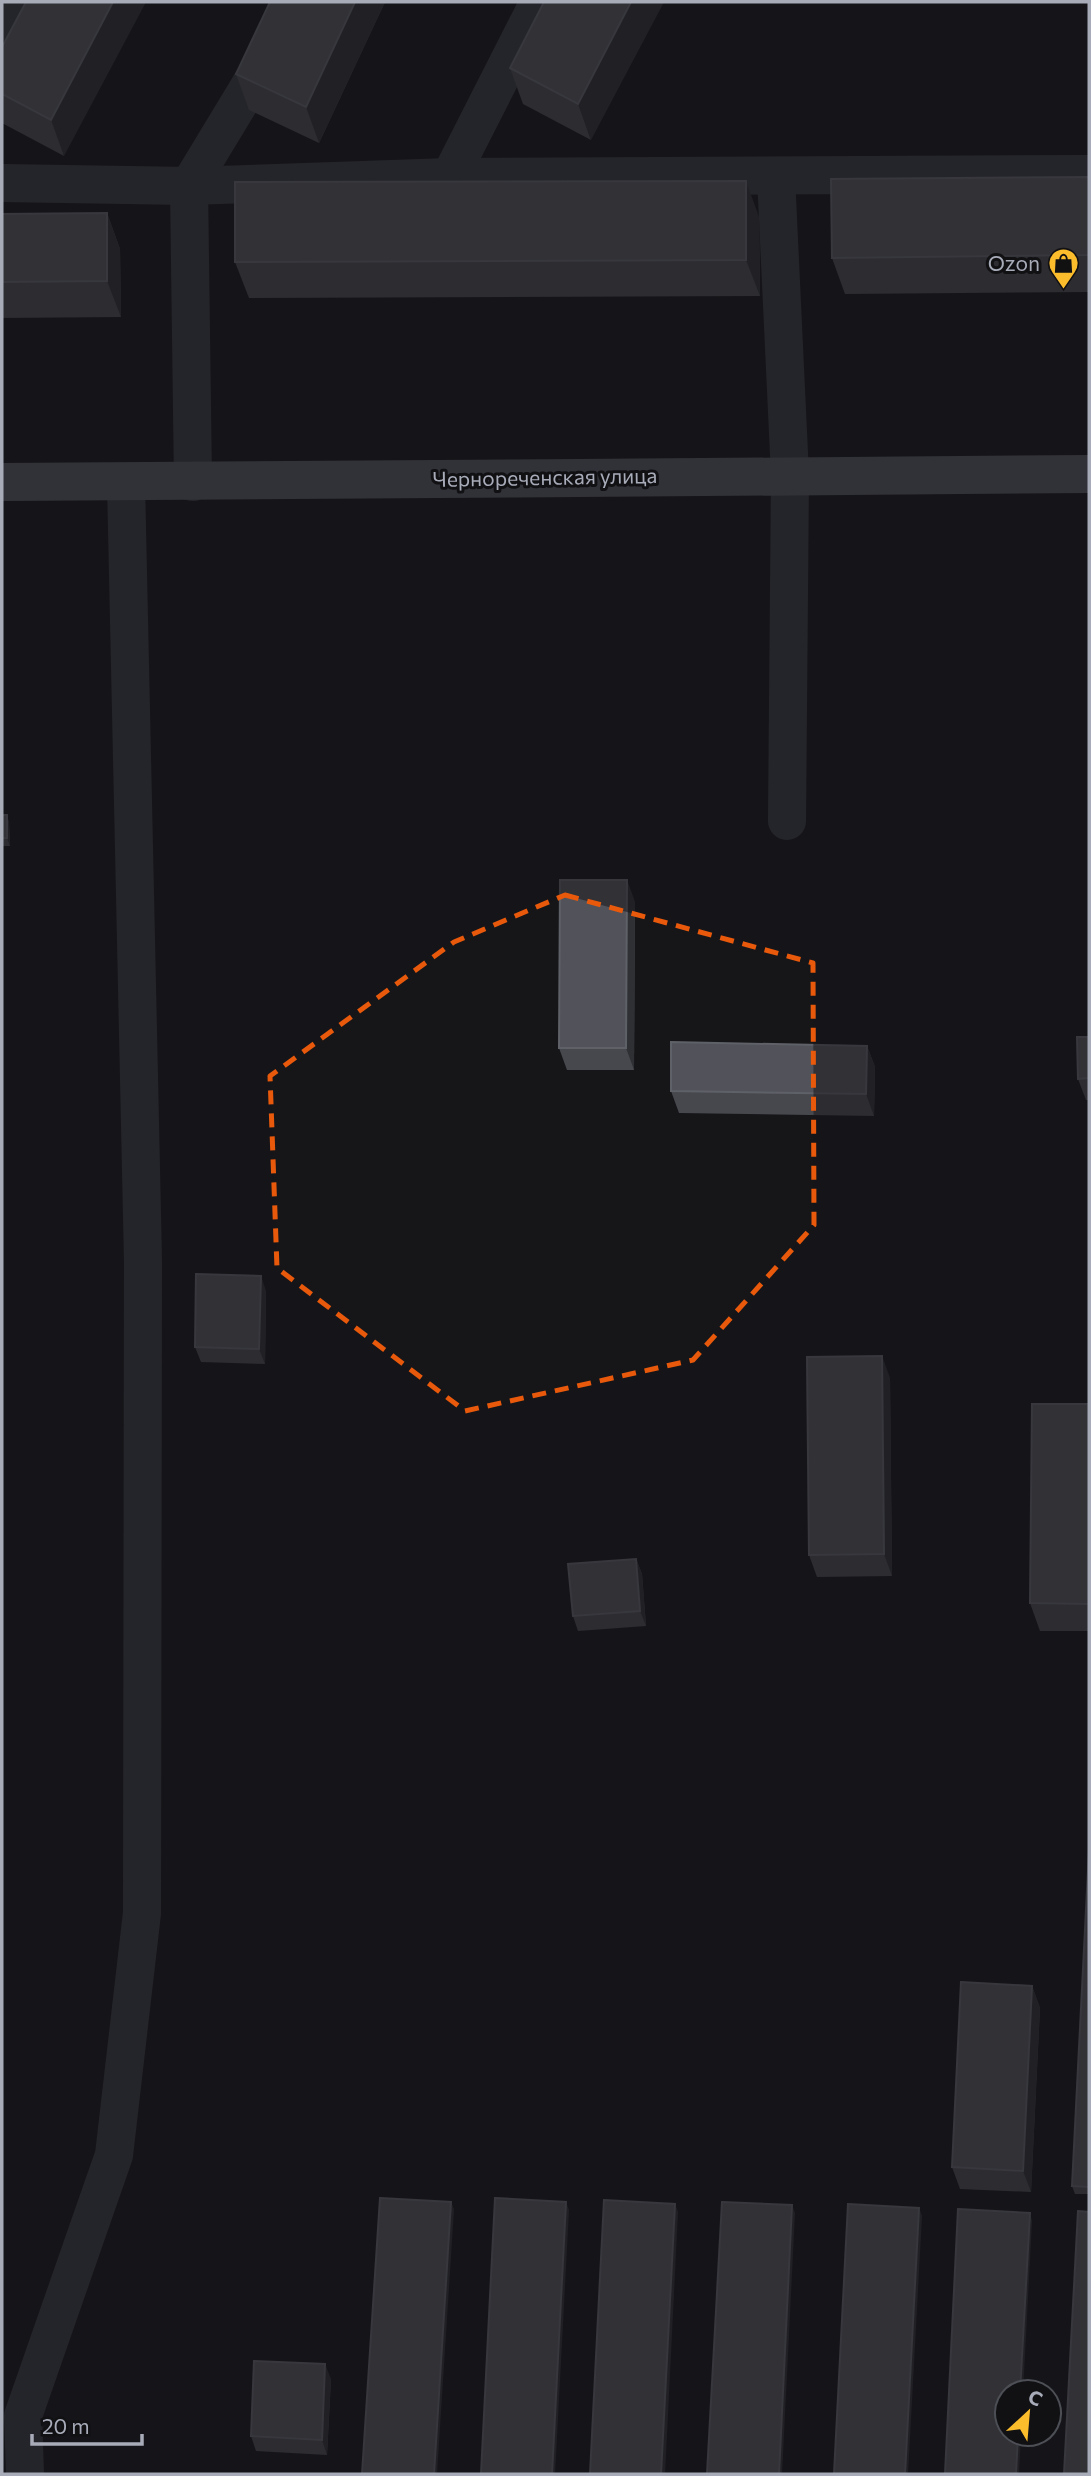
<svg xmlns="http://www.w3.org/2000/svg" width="1091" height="2476" viewBox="0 0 1091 2476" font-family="Commissioner,sans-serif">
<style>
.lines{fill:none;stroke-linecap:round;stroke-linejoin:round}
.minor{stroke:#37383e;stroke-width:38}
.major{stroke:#53555d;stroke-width:38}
.wall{fill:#47484e}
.shaded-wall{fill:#2f3034}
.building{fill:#52535a;stroke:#5f6168;stroke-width:2}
.marked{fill:none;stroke:#e8590c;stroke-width:5;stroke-dasharray:14 9;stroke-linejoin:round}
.labels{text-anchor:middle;stroke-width:6;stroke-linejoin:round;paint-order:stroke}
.poi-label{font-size:21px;fill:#a8acb9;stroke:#111114;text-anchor:end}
.street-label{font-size:21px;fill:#a8acb9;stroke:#111114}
</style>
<rect width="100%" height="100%" fill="#161619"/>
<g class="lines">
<g class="minor">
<path d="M 2,22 L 12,2"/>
<path d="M 776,176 L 790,475 L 787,821"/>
<path d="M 450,177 L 539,2"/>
<path d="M 2,183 L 189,186 L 450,177 L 1089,174"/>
<path d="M 193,482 L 189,186 L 261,67 L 291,2"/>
<path d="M 25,2474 L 23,2416 L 114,2155 L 142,1913 L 143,1261 L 126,482"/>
</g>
<path class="major" d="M 2,482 C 364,482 727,475 1089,474"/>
</g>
<g class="wall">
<path d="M 26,2 L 64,156 L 2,123 L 2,47 Z"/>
<path d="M 270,2 L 385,2 L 319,143 L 249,110 L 236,74 Z"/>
<path d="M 544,2 L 591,140 L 523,104 L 510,68 Z"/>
<path d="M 1089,177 L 1089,292 L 845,294 L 832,258 Z"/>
<path d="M 107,213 L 120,249 L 121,317 L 2,318 L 2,214 Z"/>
<path d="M 759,217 L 760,296 L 249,298 L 235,262 Z"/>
<path d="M 2,815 L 7,815 L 9,823 L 10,846 L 2,846 Z"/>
<path d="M 635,902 L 634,1070 L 567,1070 L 559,1048 Z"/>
<path d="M 1089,1037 L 1089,1100 L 1086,1100 L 1078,1079 Z"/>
<path d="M 867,1046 L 875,1067 L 874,1116 L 679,1113 L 671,1091 Z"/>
<path d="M 266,1291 L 265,1364 L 201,1362 L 195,1347 Z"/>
<path d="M 890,1378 L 892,1576 L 817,1577 L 809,1555 Z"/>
<path d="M 1089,1404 L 1089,1631 L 1040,1631 L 1030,1603 Z"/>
<path d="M 636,1559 L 642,1574 L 646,1626 L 578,1631 L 573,1616 Z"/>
<path d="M 1089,1850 L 1089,2194 L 1075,2194 L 1072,2186 Z"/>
<path d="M 1032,1986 L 1040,2008 L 1031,2192 L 960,2189 L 952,2167 Z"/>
<path d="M 331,2379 L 327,2455 L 256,2451 L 251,2436 Z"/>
</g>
<g class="shaded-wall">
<path d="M 113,2 L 146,2 L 64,156 L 51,120 Z"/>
<path d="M 355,2 L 385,2 L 319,143 L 306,107 Z"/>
<path d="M 631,2 L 664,2 L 591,140 L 578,104 Z"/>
<path d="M 746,181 L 759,217 L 760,296 L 746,260 Z"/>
<path d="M 107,213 L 120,249 L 121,317 L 107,281 Z"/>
<path d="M 7,815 L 9,823 L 10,846 L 7,838 Z"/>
<path d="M 627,880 L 635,902 L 634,1070 L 626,1048 Z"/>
<path d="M 867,1046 L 875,1067 L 874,1116 L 866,1094 Z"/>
<path d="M 261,1276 L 266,1291 L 265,1364 L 259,1349 Z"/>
<path d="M 882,1356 L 890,1378 L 892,1576 L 884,1554 Z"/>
<path d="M 636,1559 L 642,1574 L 646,1626 L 640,1611 Z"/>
<path d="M 1032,1986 L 1040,2008 L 1031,2192 L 1023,2171 Z"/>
<path d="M 451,2202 L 454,2209 L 437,2474 L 434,2474 Z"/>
<path d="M 566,2202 L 569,2210 L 555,2474 L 552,2474 Z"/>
<path d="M 675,2204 L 678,2212 L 665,2474 L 661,2474 Z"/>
<path d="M 792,2205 L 795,2213 L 782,2474 L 779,2474 Z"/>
<path d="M 919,2208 L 922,2216 L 908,2474 L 905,2474 Z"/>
<path d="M 1030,2213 L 1032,2221 L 1023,2392 L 1020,2392 Z"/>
<path d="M 325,2364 L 331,2379 L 327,2455 L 322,2440 Z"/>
<path d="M 1018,2434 L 1021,2434 L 1019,2474 L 1016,2474 Z"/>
</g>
<g class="building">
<path d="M 26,2 L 113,2 L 51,120 L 2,94 L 2,47 Z"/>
<path d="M 270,2 L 355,2 L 306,107 L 236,74 Z"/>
<path d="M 544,2 L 631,2 L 578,104 L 510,68 Z"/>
<path d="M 1089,177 L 1089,255 L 832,258 L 831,179 Z"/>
<path d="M 746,181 L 746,260 L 235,262 L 235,182 Z"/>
<path d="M 107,213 L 107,281 L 2,282 L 2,214 Z"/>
<rect x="2" y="815" width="5" height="23"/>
<path d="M 560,880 L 627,880 L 626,1048 L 559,1048 Z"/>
<path d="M 1077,1037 L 1089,1037 L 1089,1078 L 1078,1079 Z"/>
<path d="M 671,1042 L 867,1046 L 866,1094 L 671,1091 Z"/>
<path d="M 196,1274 L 261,1276 L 259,1349 L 195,1347 Z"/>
<path d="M 882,1356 L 884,1554 L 809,1555 L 807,1357 Z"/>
<path d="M 1032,1404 L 1089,1404 L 1089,1604 L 1030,1603 Z"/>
<path d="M 636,1559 L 640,1611 L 573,1616 L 568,1564 Z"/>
<path d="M 1089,1850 L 1089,2187 L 1072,2186 Z"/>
<path d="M 961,1982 L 1032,1986 L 1023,2171 L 952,2167 Z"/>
<path d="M 380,2198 L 451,2202 L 434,2474 L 362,2474 Z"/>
<path d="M 495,2198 L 566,2202 L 552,2474 L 481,2474 Z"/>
<path d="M 604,2200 L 675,2204 L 661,2474 L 590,2474 Z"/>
<path d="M 722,2202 L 792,2205 L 779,2474 L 707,2474 Z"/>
<path d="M 848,2204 L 919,2208 L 905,2474 L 834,2474 Z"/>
<path d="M 958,2209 L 1030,2213 L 1020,2392 L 1007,2392 L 1007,2434 L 1018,2434 L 1016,2474 L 945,2474 Z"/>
<path d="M 1078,2211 L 1089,2212 L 1089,2474 L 1064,2474 Z"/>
<path d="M 254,2361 L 325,2364 L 322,2440 L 251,2436 Z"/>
</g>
<path d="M0 0H1091V2476H0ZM 565,895 L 813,963 L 814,1225 L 693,1360 L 465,1411 L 277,1268 L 270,1076 L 454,942 Z" fill="#161619" fill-opacity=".55" fill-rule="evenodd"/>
<path class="marked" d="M 565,895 L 813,963 L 814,1225 L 693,1360 L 465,1411 L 277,1268 L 270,1076 L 454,942 Z"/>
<defs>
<symbol id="shop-pin" viewBox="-11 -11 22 30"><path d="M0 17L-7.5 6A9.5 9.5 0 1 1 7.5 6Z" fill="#fbbd2c" stroke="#111114"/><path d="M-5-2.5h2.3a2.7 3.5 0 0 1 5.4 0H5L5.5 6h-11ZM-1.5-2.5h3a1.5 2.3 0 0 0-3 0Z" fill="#111"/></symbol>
</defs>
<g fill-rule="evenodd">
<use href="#shop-pin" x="1046" y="246" width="35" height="47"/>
</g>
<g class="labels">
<g class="poi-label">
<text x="1040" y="271">Ozon</text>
</g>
<g class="street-label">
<text transform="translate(545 478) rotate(-1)" y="7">Чернореченская улица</text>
</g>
</g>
<rect width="1091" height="2476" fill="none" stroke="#a8acb9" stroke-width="7"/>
<g transform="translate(1028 2413) rotate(26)"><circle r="33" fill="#111114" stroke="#4d4f56" stroke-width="2"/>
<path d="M0-5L12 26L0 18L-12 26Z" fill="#fbbd2c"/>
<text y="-10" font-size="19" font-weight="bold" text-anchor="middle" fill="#a8acb9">С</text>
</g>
<path d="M32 2434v10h110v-10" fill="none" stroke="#a8acb9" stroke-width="3.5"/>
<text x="42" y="2434" font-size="21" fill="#a8acb9" stroke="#111114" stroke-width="5" paint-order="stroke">20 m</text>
</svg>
